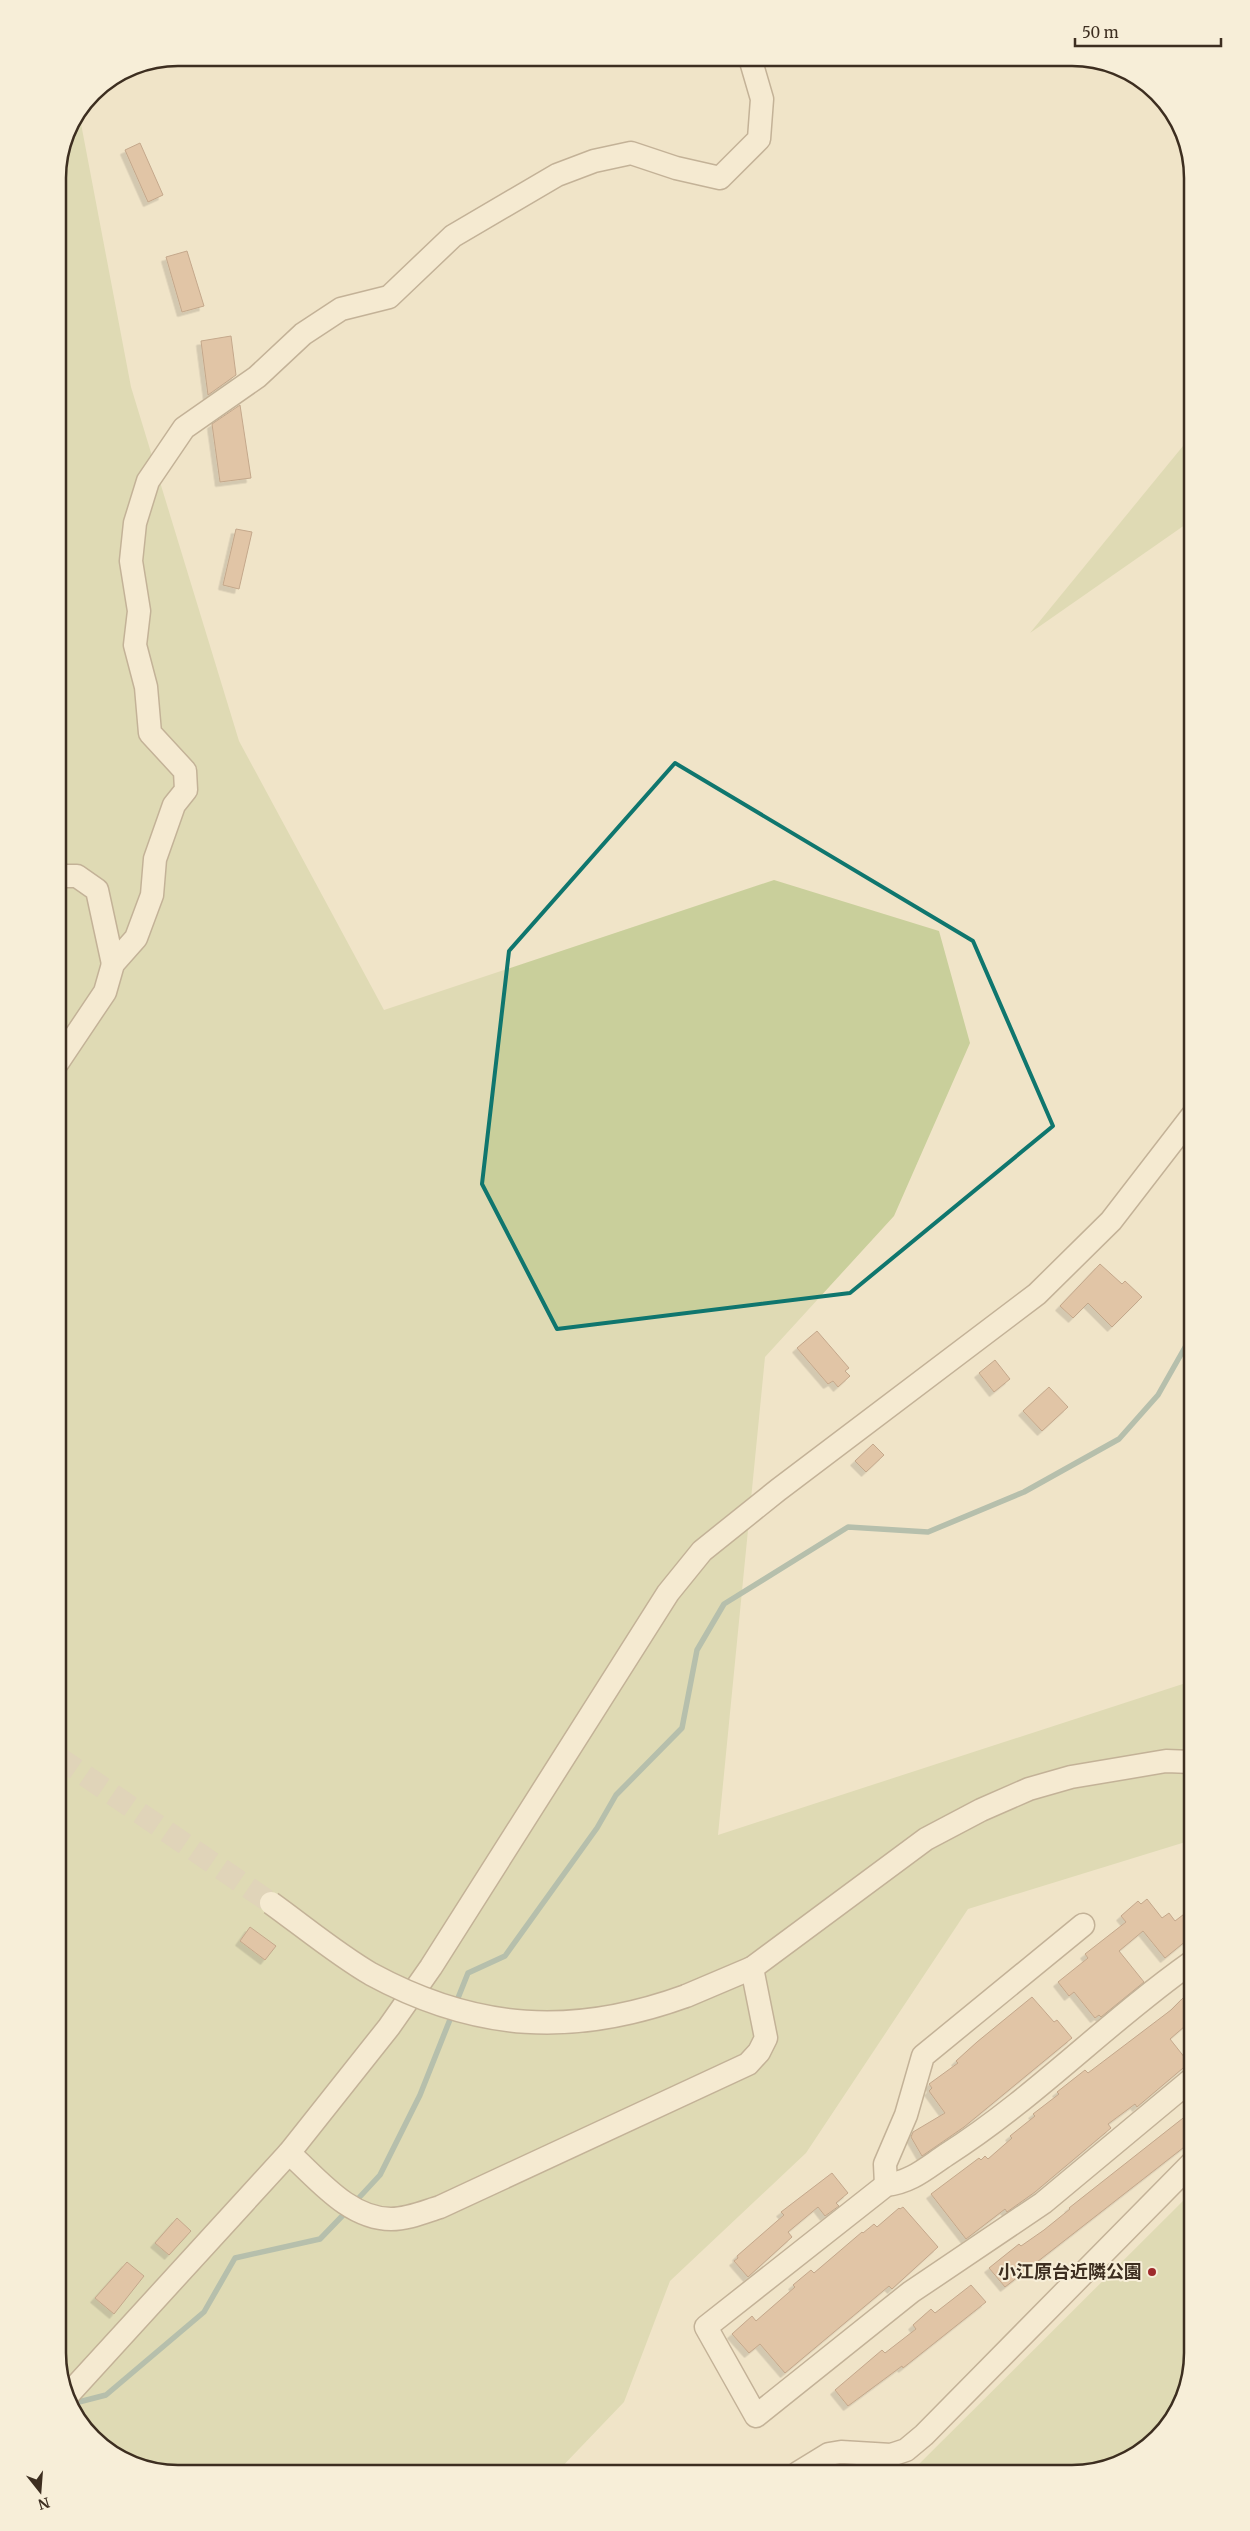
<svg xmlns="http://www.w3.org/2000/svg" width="1250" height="2531" viewBox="0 0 1250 2531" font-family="Merriweather,'Noto Sans JP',serif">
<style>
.green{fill:#c9cf9b}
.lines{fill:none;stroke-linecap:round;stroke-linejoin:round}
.stream{stroke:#6f938a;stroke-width:5.5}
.building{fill:#cf9f7d;stroke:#8d5f41;filter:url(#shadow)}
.minor-tunnel{stroke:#ccc0a6;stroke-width:22;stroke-dasharray:22 11;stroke-linecap:butt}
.minor-casing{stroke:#8d765c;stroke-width:25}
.minor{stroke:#faf1dc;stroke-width:22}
.minor-bridge-casing{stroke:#8d765c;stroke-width:25;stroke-linecap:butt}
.minor-bridge{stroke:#faf1dc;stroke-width:22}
.marked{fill:none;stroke:#0f766e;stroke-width:4;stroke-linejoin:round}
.poi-dot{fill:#9e2a2b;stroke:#f7eed8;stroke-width:2}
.labels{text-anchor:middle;stroke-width:4;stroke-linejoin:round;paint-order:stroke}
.poi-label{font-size:18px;font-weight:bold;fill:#3d2e20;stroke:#f7eed8;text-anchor:end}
.rim{fill:none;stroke:#3d2e20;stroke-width:2.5}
</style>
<defs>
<filter id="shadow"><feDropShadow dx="-4.5" dy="4.5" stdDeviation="0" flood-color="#0004"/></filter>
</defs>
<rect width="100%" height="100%" fill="#f0e4c8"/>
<g class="green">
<path d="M 79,113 L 131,387 L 239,741 L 384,1010 L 774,880 L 939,931 L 970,1043 L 894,1216 L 765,1357 L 718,1835 L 1192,1681 L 1192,1840 L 968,1909 L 806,2153 L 670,2281 L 624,2402 L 556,2473 L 170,2473 L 111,2453 L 67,2399 L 58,2353 L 58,170 L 67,132 Z"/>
<path d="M 1192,435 L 1192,520 L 1030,633 Z"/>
<path d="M 1192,2192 L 1192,2353 L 1172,2420 L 1118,2464 L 1072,2473 L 910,2473 Z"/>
</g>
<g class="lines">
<g class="stream">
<path d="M 456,2003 L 468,1973 L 505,1956 L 597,1828 L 616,1795 L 682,1728 L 697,1650 L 724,1604 L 848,1527 L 928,1532 L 1024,1492 L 1119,1439 L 1158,1395 L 1192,1335"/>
<path d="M 355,2202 L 380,2175 L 420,2095 L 453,2012"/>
<path d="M 71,2404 L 106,2395 L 204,2312 L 235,2258 L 320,2239 L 347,2211"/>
</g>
</g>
<g class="building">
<path d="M 140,143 L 163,195 L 148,202 L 125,150 Z"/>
<path d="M 187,251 L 204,306 L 182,312 L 166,257 Z"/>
<path d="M 231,336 L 236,375 L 208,395 L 201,341 Z"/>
<path d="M 240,405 L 251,478 L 220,482 L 212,424 Z"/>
<path d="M 236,529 L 252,532 L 239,589 L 223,585 Z"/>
<path d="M 1100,1264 L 1122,1284 L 1125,1281 L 1142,1297 L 1112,1327 L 1088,1303 L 1073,1318 L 1060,1306 Z"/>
<path d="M 817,1331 L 849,1368 L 845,1371 L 850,1376 L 838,1387 L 833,1381 L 828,1384 L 797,1348 Z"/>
<path d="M 995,1360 L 1010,1379 L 994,1392 L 979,1373 Z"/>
<path d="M 1049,1387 L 1068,1407 L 1042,1431 L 1023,1411 Z"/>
<path d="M 873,1444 L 884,1455 L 866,1472 L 855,1461 Z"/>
<path d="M 1147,1899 L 1162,1918 L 1169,1913 L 1175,1921 L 1192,1908 L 1192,1936 L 1165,1958 L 1143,1931 L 1119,1951 L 1144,1982 L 1101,2017 L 1099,2015 L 1095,2018 L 1074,1992 L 1069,1996 L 1058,1982 L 1088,1958 L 1085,1954 L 1126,1922 L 1121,1916 L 1138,1901 L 1141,1904 Z"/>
<path d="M 250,1927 L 276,1946 L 265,1960 L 240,1941 Z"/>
<path d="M 1186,1995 L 1192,2003 L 1192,2020 L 1170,2039 L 1189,2063 L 1137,2107 L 1135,2104 L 1108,2124 L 1111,2128 L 1035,2192 L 1007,2212 L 1005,2209 L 966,2239 L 931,2194 L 979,2158 L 981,2160 L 985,2156 L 988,2159 L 1012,2138 L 1010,2136 L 1035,2116 L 1033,2114 L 1059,2094 L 1057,2092 L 1085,2070 L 1088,2073 L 1171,2010 Z"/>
<path d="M 1032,1997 L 1054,2022 L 1057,2020 L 1072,2038 L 964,2127 L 922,2156 L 911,2137 L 913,2132 L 945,2113 L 929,2091 L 932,2088 L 929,2084 L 958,2063 L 956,2061 L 977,2042 Z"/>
<path d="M 1192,2111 L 1192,2133 L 1185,2140 L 1188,2144 L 1005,2287 L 989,2268 L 1019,2244 L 1021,2246 L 1044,2230 L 1070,2209 L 1069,2208 Z"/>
<path d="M 832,2173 L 848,2193 L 836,2203 L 839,2206 L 825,2216 L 818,2207 L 788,2232 L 792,2237 L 748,2277 L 734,2261 L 738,2258 L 737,2256 L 784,2215 L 781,2212 Z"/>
<path d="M 903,2207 L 938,2247 L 892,2289 L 889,2286 L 785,2373 L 760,2344 L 749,2353 L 732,2334 L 752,2316 L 756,2321 L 795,2287 L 793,2285 L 811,2270 L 814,2273 L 862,2232 L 863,2233 L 874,2224 L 877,2227 L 899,2208 L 900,2209 Z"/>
<path d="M 177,2218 L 191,2231 L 169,2255 L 155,2243 Z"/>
<path d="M 127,2262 L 144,2276 L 114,2314 L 95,2298 Z"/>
<path d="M 971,2285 L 986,2302 L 903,2368 L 902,2366 L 848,2406 L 835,2390 L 882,2350 L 885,2353 L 916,2329 L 913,2325 L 931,2309 L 935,2313 Z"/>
</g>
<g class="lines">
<path class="minor-tunnel" d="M 58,1757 L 271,1903"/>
<defs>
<g id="minor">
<path d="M 58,876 L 77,876 L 97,890 L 113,964"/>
<path d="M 58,1062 L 105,992 L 113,964 L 136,938 L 152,895 L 155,859 L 174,805 L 186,790 L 185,771 L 150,733 L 146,687 L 135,645 L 139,611 L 131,561 L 135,523 L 148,481 L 184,428 L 257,377 L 303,334 L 341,309 L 389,297 L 453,236 L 557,175 L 594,161 L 631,153 L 676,168 L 720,178 L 759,139 L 762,99 L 750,58"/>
<path d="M 686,1996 L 752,1968 L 926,1839 L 981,1810 L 1029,1789 L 1071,1777 L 1166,1761 L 1192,1762"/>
<path d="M 1192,2079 L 1043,2203 L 911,2292 L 756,2416 L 706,2327 L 886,2185 C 911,2182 925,2169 946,2155 C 1034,2099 1107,2022 1192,1962"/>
<path d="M 289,2153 C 318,2179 349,2219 391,2219 C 408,2219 424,2212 440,2207 L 748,2064 L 759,2052 L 766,2038 L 752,1968"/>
<path d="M 886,2185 L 885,2164 L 906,2115 L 923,2056 L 1083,1925"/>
<path d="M 66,2397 L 289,2153 L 389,2027 L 431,1967 L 668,1593 L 702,1551 L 778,1490 L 1037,1294 L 1111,1221 L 1192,1116"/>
<path d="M 798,2473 L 829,2454 L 841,2452 L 891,2455 L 906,2450 L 924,2435 L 1192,2163"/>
</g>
</defs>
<use href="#minor" class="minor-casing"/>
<use href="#minor" class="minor"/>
<defs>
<path id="minor-bridge" d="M 271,1903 C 303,1926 338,1955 371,1974 C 476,2031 573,2037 686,1996"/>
</defs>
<use href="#minor-bridge" class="minor-bridge-casing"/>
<use href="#minor-bridge" class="minor-bridge"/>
</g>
<path d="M0 0H1250V2531H0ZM 675,763 L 973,941 L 1053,1126 L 850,1293 L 557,1329 L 482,1184 L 509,951 Z" fill="#f0e4c8" fill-opacity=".55" fill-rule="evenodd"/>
<path class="marked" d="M 675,763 L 973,941 L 1053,1126 L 850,1293 L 557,1329 L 482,1184 L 509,951 Z"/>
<circle class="poi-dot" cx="1152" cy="2272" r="5"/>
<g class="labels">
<g class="poi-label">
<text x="1142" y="2278">小江原台近隣公園</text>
</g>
</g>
<path d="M0 0H1250V2531H0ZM178 66H1072A112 112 0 0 1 1184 178V2353A112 112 0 0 1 1072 2465H178A112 112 0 0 1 66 2353V178A112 112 0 0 1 178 66Z" fill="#f7eed8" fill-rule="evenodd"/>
<path class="rim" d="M178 66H1072A112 112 0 0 1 1184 178V2353A112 112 0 0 1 1072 2465H178A112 112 0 0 1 66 2353V178A112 112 0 0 1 178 66Z"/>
<g transform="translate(40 2491) rotate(163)" stroke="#f7eed8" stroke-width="4" paint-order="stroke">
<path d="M0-4L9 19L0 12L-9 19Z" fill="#3d2e20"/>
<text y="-8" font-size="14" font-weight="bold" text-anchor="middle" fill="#3d2e20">N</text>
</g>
<path d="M1075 38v8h146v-8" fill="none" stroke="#3d2e20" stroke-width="2.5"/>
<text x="1082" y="38" font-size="15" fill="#3d2e20" stroke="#f7eed8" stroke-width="4" paint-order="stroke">50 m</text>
</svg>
